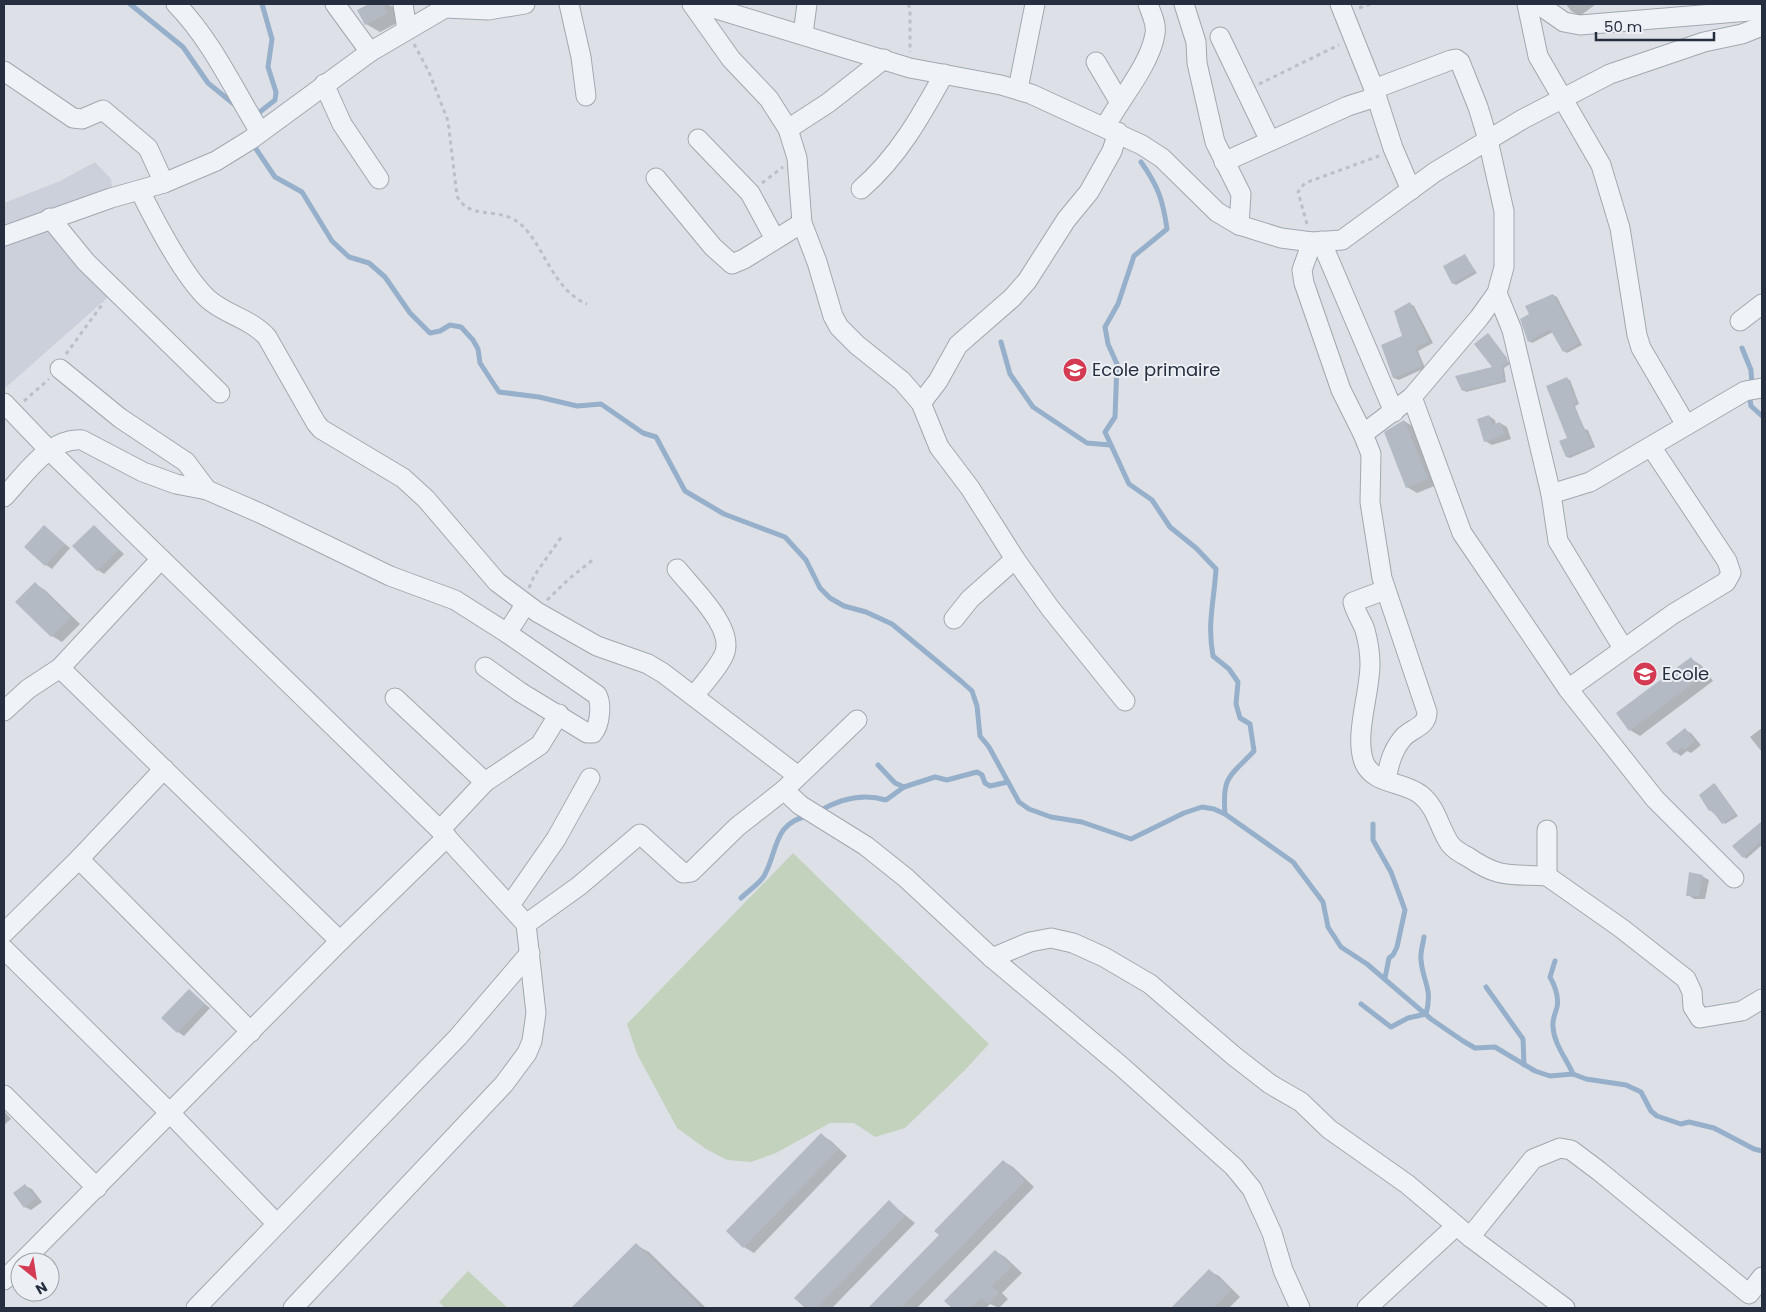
<svg xmlns="http://www.w3.org/2000/svg" width="1766" height="1312" viewBox="0 0 1766 1312" font-family="Poppins,sans-serif">
<style>
.built{fill:#cbd0da}
.green{fill:#c3d2bd}
.shadow{fill:#0003}
.lines{fill:none;stroke-linecap:round;stroke-linejoin:round}
.stream{stroke:#96afca;stroke-width:5}
.building{fill:#b4bac4}
.minor-casing{stroke:#a2a8b1;stroke-width:21}
.path{stroke:#bbbfc6;stroke-width:3;stroke-dasharray:4 4;stroke-linecap:butt}
.minor{stroke:#eff2f6;stroke-width:19}
.labels{text-anchor:middle;stroke-width:4;stroke-linejoin:round;paint-order:stroke}
.poi-label{font-size:18px;fill:#262f3f;stroke:#ecf0f5;text-anchor:start}
</style>
<rect width="100%" height="100%" fill="#dde1e7"/>
<path class="built" d="M 95,162 L 111,179 L 114,202 L 62,216 L 69,251 L 115,291 L 4,389 L 4,203 L 60,181 Z"/>
<g class="green">
<path d="M 793,853 L 989,1044 L 964,1071 L 905,1128 L 875,1137 L 854,1123 L 830,1123 L 776,1153 L 751,1162 L 727,1160 L 706,1149 L 677,1128 L 637,1054 L 627,1024 Z"/>
<path d="M 468,1271 L 508,1308 L 445,1308 L 439,1302 Z"/>
</g>
<g class="shadow">
<path d="M 372,4 L 387,4 L 393,7 L 401,21 L 380,32 L 366,24 L 358,11 Z"/>
<path d="M 1566,4 L 1596,4 L 1580,16 L 1571,11 Z"/>
<path d="M 1465,256 L 1477,273 L 1456,285 L 1453,283 Z"/>
<path d="M 1553,295 L 1557,297 L 1582,345 L 1567,353 L 1564,351 L 1553,332 L 1532,343 L 1529,341 L 1530,315 Z"/>
<path d="M 1410,304 L 1414,306 L 1433,343 L 1418,351 L 1425,368 L 1399,380 L 1394,378 L 1382,345 L 1404,337 Z"/>
<path d="M 1488,335 L 1510,364 L 1504,368 L 1506,382 L 1466,392 L 1463,390 L 1494,367 Z"/>
<path d="M 1567,379 L 1570,380 L 1579,404 L 1575,406 L 1584,429 L 1588,430 L 1595,447 L 1570,458 L 1567,457 Z"/>
<path d="M 1489,416 L 1495,420 L 1496,425 L 1500,423 L 1507,427 L 1511,439 L 1492,445 L 1485,441 Z"/>
<path d="M 1404,421 L 1414,427 L 1437,485 L 1417,493 L 1407,487 L 1386,432 Z"/>
<path d="M 94,526 L 124,554 L 104,574 L 98,570 Z"/>
<path d="M 44,527 L 70,548 L 52,569 L 46,565 Z"/>
<path d="M 35,584 L 45,590 L 80,624 L 62,642 L 52,636 L 17,602 Z"/>
<path d="M 1691,659 L 1701,665 L 1713,681 L 1640,736 L 1630,730 Z"/>
<path d="M 1762,728 L 1762,752 L 1750,737 Z"/>
<path d="M 1685,730 L 1691,733 L 1701,745 L 1691,753 L 1687,751 L 1681,756 L 1675,752 Z"/>
<path d="M 1715,784 L 1738,816 L 1725,824 L 1710,810 Z"/>
<path d="M 1760,825 L 1762,826 L 1762,845 L 1746,859 L 1744,857 Z"/>
<path d="M 1702,876 L 1709,880 L 1705,899 L 1694,899 L 1688,895 Z"/>
<path d="M 189,991 L 210,1008 L 184,1036 L 178,1032 Z"/>
<path d="M 4,1111 L 11,1119 L 4,1125 Z"/>
<path d="M 821,1135 L 831,1141 L 847,1156 L 754,1253 L 744,1247 L 728,1231 Z"/>
<path d="M 1003,1161 L 1013,1167 L 1034,1187 L 917,1308 L 870,1308 L 941,1235 Z"/>
<path d="M 25,1186 L 32,1189 L 42,1202 L 31,1210 L 25,1207 Z"/>
<path d="M 889,1202 L 915,1223 L 832,1308 L 807,1308 L 796,1298 Z"/>
<path d="M 636,1245 L 649,1252 L 706,1308 L 572,1308 Z"/>
<path d="M 995,1251 L 1005,1257 L 1022,1273 L 1002,1293 L 1008,1299 L 999,1308 L 990,1304 L 986,1308 L 953,1308 L 946,1301 Z"/>
<path d="M 1209,1271 L 1219,1276 L 1240,1297 L 1229,1308 L 1173,1308 Z"/>
</g>
<g class="lines">
<g class="stream">
<path d="M 130,4 L 183,47 L 208,83 L 235,105"/>
<path d="M 256,115 L 275,100 L 276,92 L 268,67 L 272,39 L 262,4"/>
<path d="M 252,143 L 275,177 L 302,192 L 332,241 L 349,257 L 369,263 L 385,277 L 410,313 L 430,333 L 440,331 L 450,325 L 461,327 L 473,340 L 478,349 L 480,363 L 499,392 L 539,397 L 577,406 L 601,404 L 643,433 L 656,437 L 685,491 L 724,514 L 785,537 L 806,560 L 820,588 L 830,598 L 844,606 L 866,612 L 892,624 L 962,682 L 972,691 L 977,706 L 980,736 L 989,747 L 1019,802 L 1029,809 L 1051,817 L 1082,822 L 1131,839 L 1184,813 L 1202,807 L 1214,809 L 1225,814 L 1293,862 L 1323,902 L 1328,927 L 1341,947 L 1367,964 L 1431,1019 L 1463,1041 L 1475,1048 L 1495,1047 L 1535,1071 L 1550,1076 L 1573,1074 L 1586,1079 L 1626,1085 L 1641,1092 L 1651,1111 L 1657,1116 L 1681,1124 L 1689,1122 L 1714,1128 L 1754,1149 L 1762,1151"/>
<path d="M 1141,162 C 1158,186 1163,200 1167,229 L 1134,256 L 1118,304 L 1105,327 L 1108,344 L 1117,364 L 1115,417 L 1105,432 L 1129,484 L 1152,500 L 1170,527 L 1196,548 L 1216,569 C 1214,602 1207,623 1213,656 L 1229,669 L 1238,682 L 1236,704 L 1240,718 L 1250,724 L 1254,751 C 1230,777 1222,775 1225,814"/>
<path d="M 1001,342 L 1010,374 L 1033,407 L 1087,443 L 1110,445"/>
<path d="M 1742,348 L 1751,370 L 1752,386"/>
<path d="M 1749,393 L 1751,406 L 1762,416"/>
<path d="M 878,765 L 895,783 L 904,787 L 935,777 L 947,780 L 977,772 L 982,775 L 985,783 L 990,786 L 1008,782"/>
<path d="M 818,812 C 839,799 862,793 886,800 L 904,787"/>
<path d="M 1373,824 L 1373,840 L 1391,872 L 1405,910 L 1397,947 L 1393,955 L 1389,958 L 1385,978"/>
<path d="M 741,898 C 748,891 759,884 764,876 C 778,851 773,823 808,816"/>
<path d="M 1555,961 L 1550,977 C 1555,986 1559,997 1557,1007 C 1555,1015 1552,1019 1553,1027 C 1554,1044 1566,1058 1573,1074"/>
<path d="M 1486,987 L 1523,1039 L 1524,1065"/>
<path d="M 1361,1004 L 1391,1027 L 1408,1018 L 1426,1014 C 1433,988 1423,983 1421,960 C 1420,953 1423,944 1424,937"/>
</g>
</g>
<g class="building">
<path d="M 369,4 L 383,4 L 388,13 L 365,25 L 357,10 Z"/>
<path d="M 1465,254 L 1475,271 L 1452,284 L 1443,266 Z"/>
<path d="M 1553,294 L 1579,343 L 1563,352 L 1550,329 L 1528,342 L 1520,319 L 1529,314 L 1525,306 Z"/>
<path d="M 1410,302 L 1429,341 L 1415,348 L 1422,366 L 1393,378 L 1381,345 L 1402,336 L 1394,311 Z"/>
<path d="M 1488,333 L 1507,358 L 1508,363 L 1502,366 L 1504,381 L 1462,391 L 1455,376 L 1492,367 L 1474,344 Z"/>
<path d="M 1567,377 L 1577,403 L 1573,404 L 1593,446 L 1566,457 L 1559,441 L 1567,438 L 1546,386 Z"/>
<path d="M 1489,415 L 1492,425 L 1500,422 L 1505,435 L 1484,442 L 1477,419 Z"/>
<path d="M 1404,420 L 1428,479 L 1406,488 L 1384,432 Z"/>
<path d="M 44,525 L 65,544 L 45,566 L 24,547 Z"/>
<path d="M 94,525 L 119,550 L 97,571 L 72,546 Z"/>
<path d="M 35,582 L 71,618 L 51,637 L 15,602 Z"/>
<path d="M 1691,657 L 1704,675 L 1629,731 L 1616,713 Z"/>
<path d="M 1685,728 L 1695,741 L 1684,750 L 1682,747 L 1674,753 L 1666,743 Z"/>
<path d="M 1714,783 L 1736,814 L 1722,824 L 1711,809 L 1709,811 L 1699,795 Z"/>
<path d="M 1762,821 L 1762,840 L 1743,858 L 1732,846 Z"/>
<path d="M 1689,872 L 1703,875 L 1699,896 L 1686,896 Z"/>
<path d="M 189,989 L 205,1004 L 177,1033 L 161,1018 Z"/>
<path d="M 821,1133 L 838,1150 L 743,1248 L 726,1231 Z"/>
<path d="M 1003,1160 L 1025,1181 L 901,1308 L 868,1308 L 939,1235 L 934,1231 Z"/>
<path d="M 25,1184 L 36,1198 L 24,1208 L 13,1193 Z"/>
<path d="M 889,1200 L 905,1216 L 817,1308 L 805,1308 L 794,1298 Z"/>
<path d="M 636,1243 L 702,1308 L 571,1308 Z"/>
<path d="M 995,1250 L 1012,1266 L 992,1286 L 999,1293 L 988,1304 L 981,1298 L 971,1308 L 952,1308 L 944,1301 Z"/>
<path d="M 1209,1269 L 1231,1290 L 1214,1308 L 1171,1308 Z"/>
</g>
<g class="lines">
<defs>
<g id="minor">
<path d="M 176,4 C 212,41 233,88 260,132"/>
<path d="M 335,4 L 370,52"/>
<path d="M 403,4 L 407,30"/>
<path d="M 569,4 L 581,57 L 586,96"/>
<path d="M 692,4 L 731,59 L 769,99 L 788,129 L 797,158 L 802,223 L 817,262 L 833,316 L 839,327 L 857,345 L 902,381 L 921,403 L 939,447 L 970,488 L 1015,559"/>
<path d="M 700,4 L 910,68 L 1001,85 L 1031,94 L 1142,145 L 1162,158 L 1217,212 L 1239,225 L 1281,238 L 1312,242 L 1342,240 L 1435,172 L 1523,119 L 1610,74 L 1704,42 L 1742,34 L 1762,26"/>
<path d="M 1184,4 L 1196,42 L 1197,63 L 1215,142 L 1241,194 L 1239,225"/>
<path d="M 1340,4 L 1374,89 L 1393,148 L 1411,190"/>
<path d="M 1527,4 L 1538,56 L 1601,165 L 1620,228 L 1637,335 L 1641,348 L 1686,425"/>
<path d="M 1538,4 L 1564,22 L 1580,25 L 1762,10"/>
<path d="M 803,34 L 807,4"/>
<path d="M 1220,37 L 1270,141"/>
<path d="M 1096,62 L 1119,101"/>
<path d="M 4,71 L 73,118 L 82,119 L 103,110 L 148,148 L 164,183"/>
<path d="M 324,84 L 342,124 L 379,179"/>
<path d="M 1018,89 L 1035,4"/>
<path d="M 1374,89 L 1451,60 L 1456,59 L 1460,62 L 1478,107 L 1488,140 L 1504,211 L 1504,267 L 1497,293 L 1479,318 L 1412,397 L 1363,434 L 1371,454 L 1370,502 L 1382,578 L 1427,712 C 1427,728 1410,728 1402,739 C 1392,751 1389,765 1386,779"/>
<path d="M 1105,127 C 1120,99 1150,65 1155,34 C 1157,24 1151,13 1148,4"/>
<path d="M 788,129 L 828,103 L 884,59"/>
<path d="M 698,139 L 750,193 L 775,239"/>
<path d="M 1224,162 L 1348,106 L 1376,97"/>
<path d="M 656,178 L 713,247 L 732,264 L 744,259 L 802,223"/>
<path d="M 861,189 C 898,157 921,116 944,74"/>
<path d="M 140,191 C 155,221 184,277 208,299 C 226,315 251,319 267,337 L 316,423 L 321,429 L 403,478 L 426,499 L 497,582 L 537,612 L 597,646 L 648,664 L 663,673 L 798,776"/>
<path d="M 50,218 L 86,262 L 220,393"/>
<path d="M 4,236 L 111,198 L 164,183 L 216,161 L 250,140 L 370,52 L 445,8 L 488,10 L 525,4"/>
<path d="M 1321,241 L 1394,412"/>
<path d="M 1312,242 L 1302,270 L 1304,283 L 1341,390 L 1363,434"/>
<path d="M 1497,293 L 1512,330 L 1551,494 L 1558,541 L 1623,648"/>
<path d="M 1740,321 L 1762,304"/>
<path d="M 60,369 L 120,418 L 186,462 L 207,490"/>
<path d="M 1412,397 L 1462,533 L 1568,689 L 1655,799 L 1734,878"/>
<path d="M 4,403 L 49,450 L 440,830 L 526,924 L 536,1013 L 532,1041 L 527,1053 L 504,1084 L 293,1308"/>
<path d="M 921,403 L 938,381 L 958,345 L 1012,298 L 1027,281 L 1066,220 L 1089,192 L 1112,151 L 1118,132"/>
<path d="M 1551,494 L 1590,482 L 1745,391 L 1762,388"/>
<path d="M 4,497 C 24,476 49,437 82,440 L 143,472 L 176,484 L 207,490 L 262,514 L 390,576 L 455,600 L 507,633 L 525,605"/>
<path d="M 677,569 C 692,588 733,626 725,652 C 721,665 702,685 694,696"/>
<path d="M 1385,590 L 1353,602 C 1355,612 1362,621 1365,630 C 1368,641 1370,653 1370,664 C 1370,694 1354,735 1364,762 C 1373,785 1404,781 1421,795 C 1437,808 1439,828 1450,844 C 1454,849 1462,854 1468,857 C 1500,879 1510,874 1547,876"/>
<path d="M 954,619 L 970,599 L 1015,559 L 1050,608 L 1125,701"/>
<path d="M 485,667 L 520,692 L 587,733 L 593,733 C 600,725 602,704 597,695 L 507,633"/>
<path d="M 60,668 L 340,941"/>
<path d="M 1568,689 L 1673,614 L 1726,582 L 1731,573 L 1727,561 L 1652,448"/>
<path d="M 395,698 L 485,782"/>
<path d="M 4,711 L 28,689 L 60,668 L 161,559"/>
<path d="M 784,790 L 800,805 L 866,846 L 906,878 L 992,958 L 1121,1066 L 1234,1167 L 1252,1189 L 1272,1233 L 1283,1270 L 1300,1308"/>
<path d="M 440,830 L 485,782 L 540,745 L 559,714"/>
<path d="M 1547,830 L 1547,876 L 1621,928 L 1686,979 L 1692,992 L 1693,1007 L 1700,1018 L 1742,1011 L 1762,999"/>
<path d="M 79,859 L 251,1032"/>
<path d="M 510,905 L 556,839 L 590,778"/>
<path d="M 526,924 L 579,886 L 640,834 L 683,873 L 691,872 L 737,827 L 784,790 L 857,720"/>
<path d="M 4,933 L 79,859 L 164,769"/>
<path d="M 4,949 L 170,1113 L 277,1224"/>
<path d="M 992,958 L 1030,942 L 1051,938 L 1073,943 L 1104,957 L 1150,984 L 1234,1056 L 1270,1084 L 1301,1102 L 1329,1129 L 1407,1184 L 1470,1237 L 1565,1308"/>
<path d="M 4,1095 L 97,1188"/>
<path d="M 1470,1237 L 1533,1159 L 1560,1148 L 1571,1150 L 1599,1171 L 1749,1294 L 1762,1277"/>
<path d="M 22,1262 L 340,941 L 447,837"/>
<path d="M 4,1280 L 20,1264"/>
<path d="M 196,1308 L 458,1037 L 530,953"/>
<path d="M 1367,1308 L 1456,1226"/>
</g>
</defs>
<use href="#minor" class="minor-casing"/>
<g class="path">
<path d="M 908,4 L 910,8 L 910,52"/>
<path d="M 1359,8 L 1370,4"/>
<path d="M 414,44 L 429,72 L 448,121 L 457,196 C 468,218 491,209 511,218 C 542,232 548,288 587,304"/>
<path d="M 1259,84 L 1339,45"/>
<path d="M 762,183 L 783,167"/>
<path d="M 1307,224 L 1298,192 L 1305,183 L 1379,156"/>
<path d="M 66,354 L 104,302"/>
<path d="M 24,401 L 49,379"/>
<path d="M 529,588 L 534,576 L 562,536"/>
<path d="M 547,600 L 570,578 L 594,559"/>
</g>
<use href="#minor" class="minor"/>
</g>
<defs>
<symbol id="school-disc" viewBox="-11 -11 22 22"><circle r="9.5" fill="#d43a51" stroke="#ecf0f5"/><path d="M0-5L7-2L0 1L-7-2ZM-4 1L0 2.5L4 1V4Q0 6-4 4Z" fill="#fff"/></symbol>
</defs>
<g fill-rule="evenodd">
<use href="#school-disc" x="1061" y="356" width="28" height="28"/>
<use href="#school-disc" x="1631" y="660" width="28" height="28"/>
</g>
<g class="labels">
<g class="poi-label">
<text x="1092" y="376">Ecole primaire</text>
<text x="1662" y="680">Ecole</text>
</g>
</g>
<rect width="1766" height="1312" fill="none" stroke="#262f3f" stroke-width="10"/>
<g transform="translate(35 1277) rotate(150)"><circle r="24" fill="#ecf0f5" stroke="#9da3ac"/>
<path d="M0-4L9 19L0 12L-9 19Z" fill="#d43a51"/>
<text y="-8" font-size="14" font-weight="bold" text-anchor="middle" fill="#262f3f">N</text>
</g>
<path d="M1596 32v8h118v-8" fill="none" stroke="#262f3f" stroke-width="2.5"/>
<text x="1604" y="32" font-size="15" fill="#262f3f" stroke="#ecf0f5" stroke-width="4" paint-order="stroke">50 m</text>
</svg>
